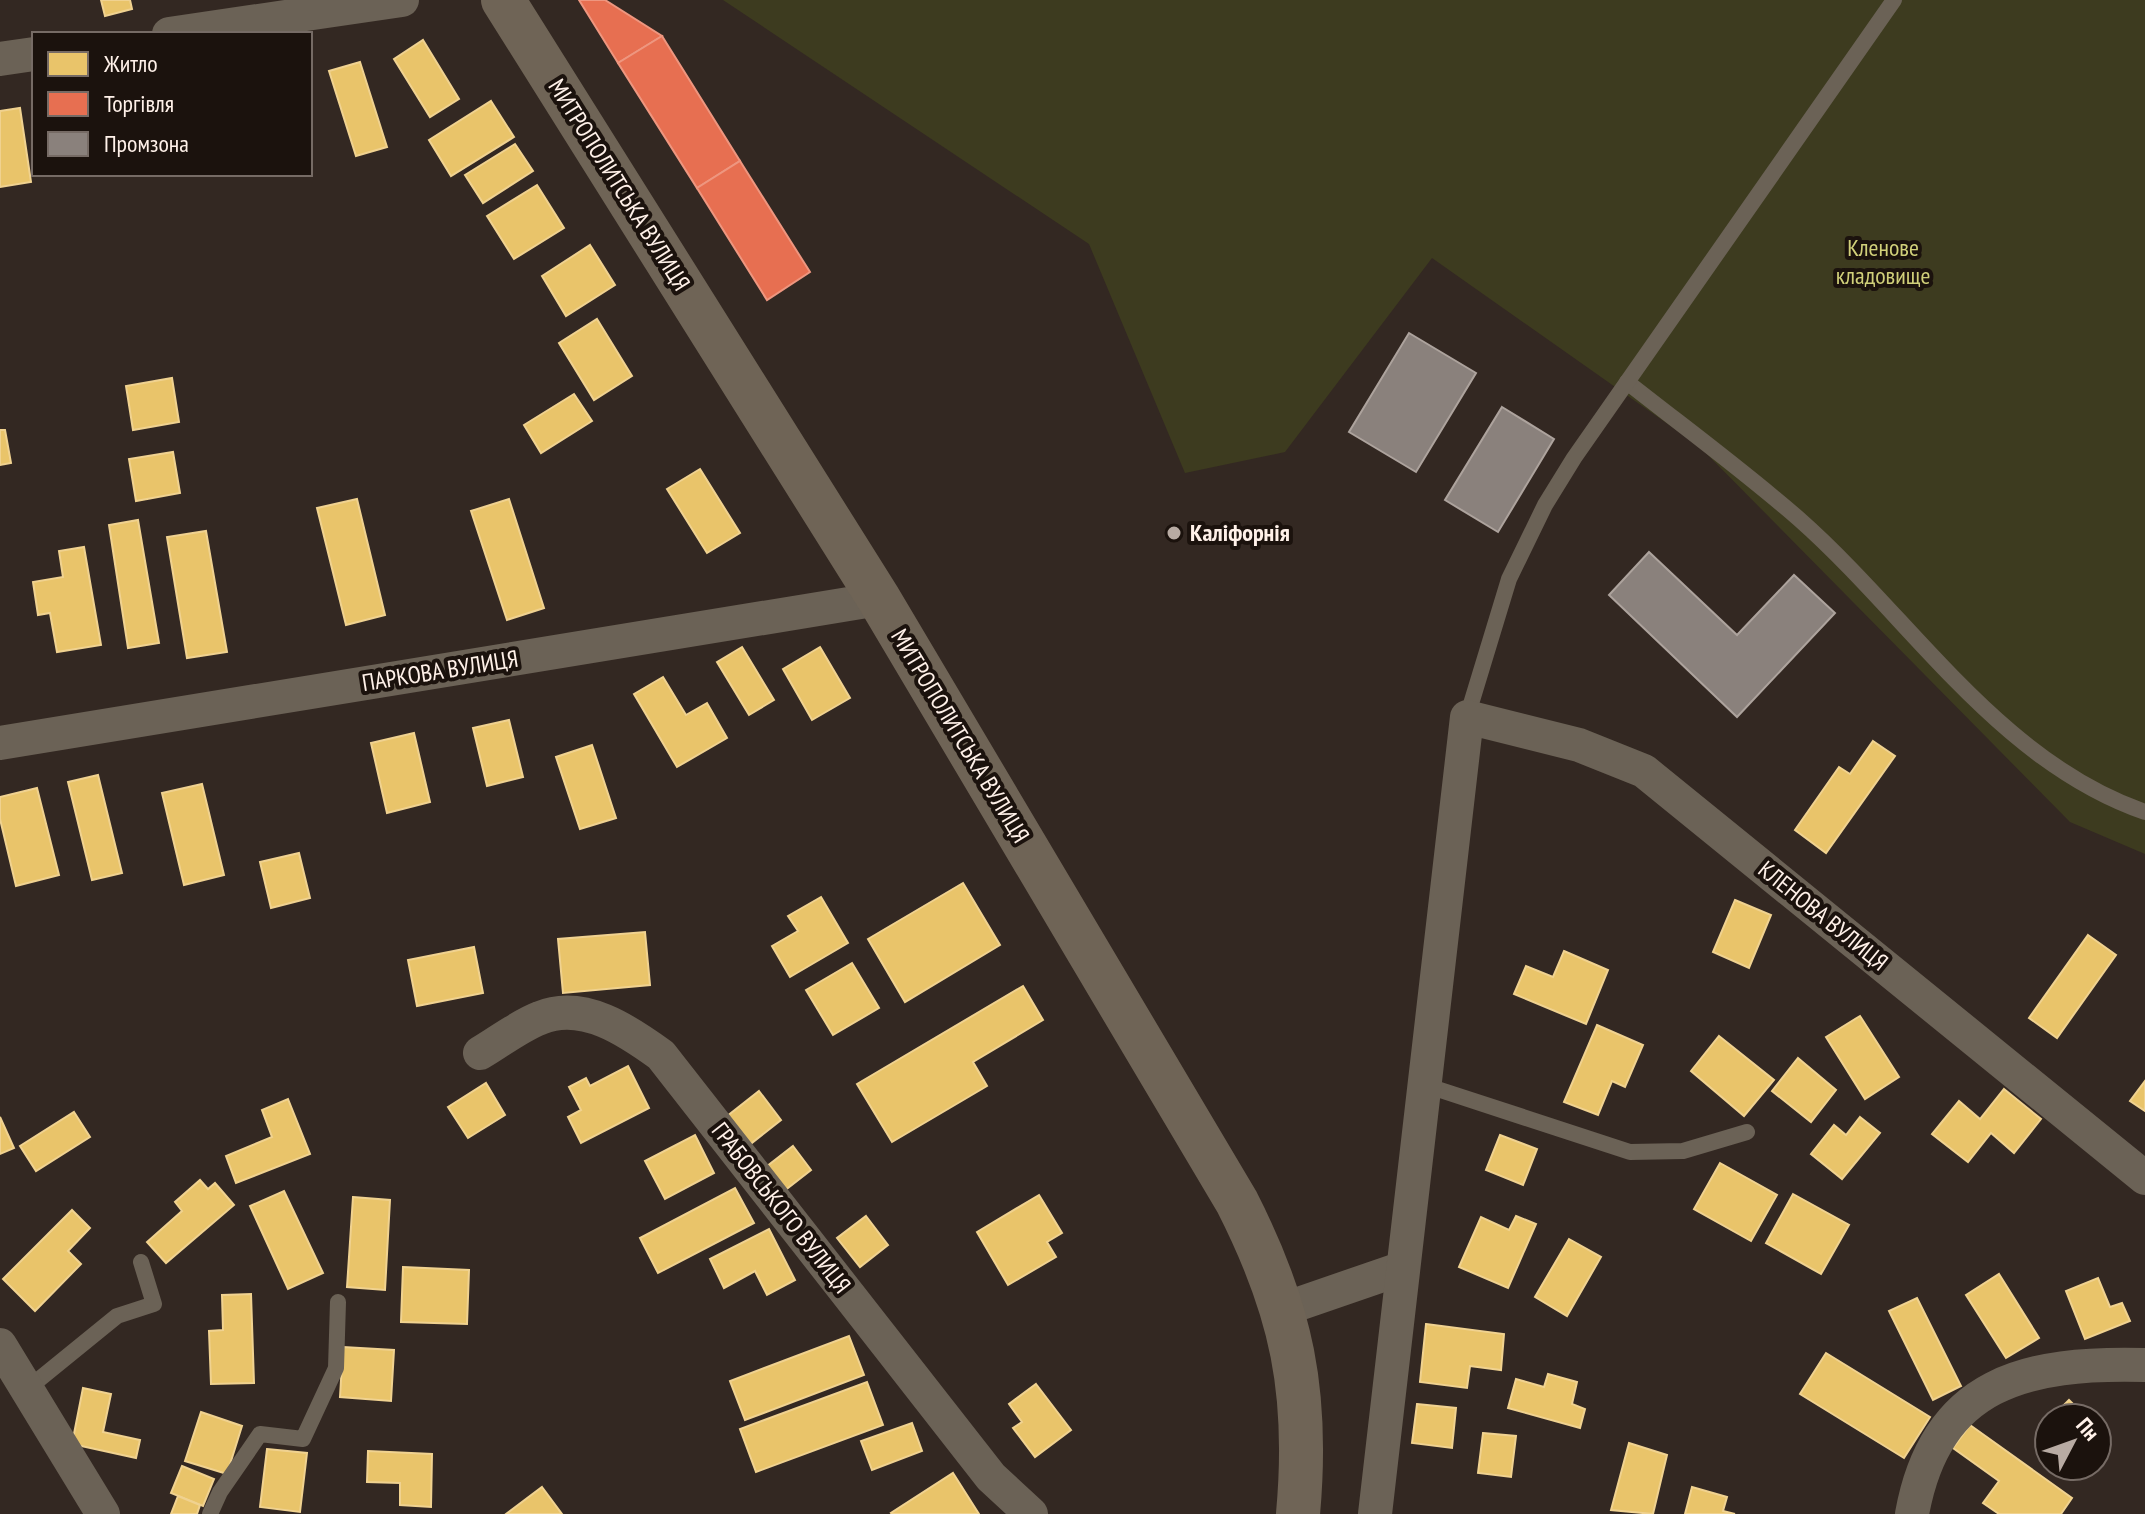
<svg xmlns="http://www.w3.org/2000/svg" width="2145" height="1514" viewBox="0 0 2145 1514" font-family="'PT Sans Narrow',sans-serif">
<style>
.green{fill:#3d3b1f}
.homes{fill:#e9c46a;stroke:#f0d290;stroke-width:2}
.shops{fill:#e76f51;stroke:#ee967f;stroke-width:2}
.industry{fill:#8a817c;stroke:#ada39d;stroke-width:2}
.lines{fill:none;stroke-linecap:round;stroke-linejoin:round}
.lane{stroke:#6b6256;stroke-width:16}
.street{stroke:#6b6256;stroke-width:34}
.secondary{stroke:#6f6456;stroke-width:44}
.poi-dot{fill:#b8aba3;stroke:#1b120d;stroke-width:3}
.labels{text-anchor:middle;stroke-width:8;stroke-linejoin:round;paint-order:stroke}
.street-label{font-size:24px;fill:#fff1e9;stroke:#1b120d}
.park-label{font-size:24px;fill:#d1d07a;stroke:#1b120d}
.poi-label{font-size:24px;font-weight:bold;fill:#fff1e9;stroke:#1b120d;text-anchor:start}
</style>
<rect width="100%" height="100%" fill="#332822"/>
<path class="green" d="M 723,0 L 2145,0 L 2145,854 L 2070,822 L 1699,446 L 1432,258 L 1285,452 L 1185,473 L 1089,244 Z"/>
<g class="homes">
<path d="M 101,0 L 130,0 L 132,9 L 105,16 Z"/>
<path d="M 423,40 L 459,99 L 430,117 L 394,59 Z"/>
<path d="M 360,62 L 387,147 L 356,156 L 329,71 Z"/>
<path d="M 491,101 L 514,137 L 451,176 L 429,140 Z"/>
<path d="M 20,108 L 31,182 L 0,187 L 0,111 Z"/>
<path d="M 515,144 L 533,171 L 483,203 L 465,175 Z"/>
<path d="M 537,185 L 564,228 L 514,259 L 487,216 Z"/>
<path d="M 590,245 L 615,285 L 566,316 L 542,276 Z"/>
<path d="M 597,319 L 632,376 L 594,400 L 559,343 Z"/>
<path d="M 172,378 L 179,422 L 133,430 L 126,386 Z"/>
<path d="M 574,394 L 592,421 L 541,453 L 524,425 Z"/>
<path d="M 0,430 L 5,430 L 11,463 L 0,465 Z"/>
<path d="M 173,452 L 180,493 L 136,501 L 129,459 Z"/>
<path d="M 700,469 L 740,533 L 707,553 L 667,489 Z"/>
<path d="M 357,499 L 385,615 L 346,625 L 317,508 Z"/>
<path d="M 509,499 L 544,608 L 507,620 L 471,511 Z"/>
<path d="M 138,520 L 159,643 L 128,648 L 109,525 Z"/>
<path d="M 206,531 L 227,652 L 187,658 L 167,537 Z"/>
<path d="M 84,547 L 101,645 L 57,652 L 50,613 L 38,615 L 33,582 L 63,577 L 59,551 Z"/>
<path d="M 742,647 L 774,700 L 749,715 L 717,662 Z"/>
<path d="M 820,647 L 850,698 L 812,720 L 783,669 Z"/>
<path d="M 663,677 L 686,715 L 707,703 L 727,738 L 677,767 L 634,694 Z"/>
<path d="M 509,720 L 523,777 L 487,786 L 473,728 Z"/>
<path d="M 414,733 L 430,802 L 387,813 L 371,743 Z"/>
<path d="M 1873,741 L 1895,756 L 1826,853 L 1795,830 L 1839,767 L 1850,774 Z"/>
<path d="M 592,745 L 616,818 L 580,829 L 556,757 Z"/>
<path d="M 98,775 L 122,873 L 92,880 L 68,782 Z"/>
<path d="M 202,784 L 224,875 L 184,885 L 162,793 Z"/>
<path d="M 37,788 L 59,875 L 16,886 L 0,819 L 0,797 Z"/>
<path d="M 299,853 L 310,898 L 271,908 L 260,862 Z"/>
<path d="M 963,883 L 1000,945 L 905,1002 L 868,939 Z"/>
<path d="M 821,897 L 848,943 L 790,977 L 772,946 L 798,931 L 788,916 Z"/>
<path d="M 1735,900 L 1771,915 L 1749,968 L 1713,952 Z"/>
<path d="M 645,932 L 650,985 L 563,993 L 558,939 Z"/>
<path d="M 2088,935 L 2116,955 L 2057,1038 L 2029,1018 Z"/>
<path d="M 474,947 L 483,993 L 417,1006 L 408,960 Z"/>
<path d="M 1564,951 L 1608,970 L 1586,1024 L 1514,994 L 1526,966 L 1553,977 Z"/>
<path d="M 852,963 L 879,1008 L 833,1035 L 806,990 Z"/>
<path d="M 1023,986 L 1043,1020 L 973,1062 L 987,1086 L 892,1142 L 857,1084 Z"/>
<path d="M 1860,1016 L 1899,1077 L 1865,1099 L 1826,1037 Z"/>
<path d="M 1597,1025 L 1643,1045 L 1625,1087 L 1612,1081 L 1598,1115 L 1564,1102 Z"/>
<path d="M 1719,1036 L 1774,1080 L 1744,1116 L 1691,1071 Z"/>
<path d="M 1798,1058 L 1836,1090 L 1811,1122 L 1772,1091 Z"/>
<path d="M 628,1066 L 649,1108 L 581,1143 L 568,1117 L 581,1110 L 569,1087 L 586,1078 L 590,1086 Z"/>
<path d="M 2145,1081 L 2145,1111 L 2130,1101 Z"/>
<path d="M 486,1083 L 505,1115 L 468,1138 L 448,1107 Z"/>
<path d="M 2004,1089 L 2041,1119 L 2014,1153 L 1991,1133 L 1968,1162 L 1932,1134 L 1959,1101 L 1980,1119 Z"/>
<path d="M 759,1091 L 781,1120 L 748,1146 L 726,1117 Z"/>
<path d="M 288,1099 L 310,1154 L 236,1183 L 226,1156 L 272,1137 L 262,1110 Z"/>
<path d="M 74,1112 L 90,1137 L 36,1171 L 20,1146 Z"/>
<path d="M 0,1117 L 14,1148 L 0,1154 Z"/>
<path d="M 1860,1117 L 1880,1133 L 1842,1179 L 1811,1154 L 1834,1125 L 1846,1135 Z"/>
<path d="M 695,1135 L 714,1173 L 665,1199 L 645,1161 Z"/>
<path d="M 1500,1135 L 1537,1149 L 1523,1185 L 1486,1170 Z"/>
<path d="M 793,1146 L 811,1170 L 784,1191 L 766,1167 Z"/>
<path d="M 1720,1163 L 1777,1195 L 1751,1241 L 1694,1209 Z"/>
<path d="M 200,1180 L 208,1189 L 215,1183 L 234,1205 L 166,1263 L 147,1242 L 182,1211 L 175,1202 Z"/>
<path d="M 735,1188 L 754,1223 L 658,1273 L 640,1238 Z"/>
<path d="M 284,1191 L 323,1273 L 288,1289 L 250,1206 Z"/>
<path d="M 1793,1194 L 1849,1225 L 1821,1274 L 1766,1243 Z"/>
<path d="M 1039,1195 L 1062,1233 L 1047,1242 L 1056,1257 L 1008,1285 L 977,1232 Z"/>
<path d="M 353,1197 L 390,1200 L 385,1290 L 347,1287 Z"/>
<path d="M 72,1210 L 90,1228 L 68,1251 L 81,1264 L 35,1311 L 3,1279 Z"/>
<path d="M 866,1216 L 888,1245 L 860,1267 L 837,1238 Z"/>
<path d="M 1516,1216 L 1536,1224 L 1508,1288 L 1459,1267 L 1481,1217 L 1509,1230 Z"/>
<path d="M 769,1229 L 795,1280 L 767,1295 L 755,1271 L 724,1288 L 710,1259 Z"/>
<path d="M 1569,1239 L 1601,1257 L 1567,1316 L 1535,1297 Z"/>
<path d="M 403,1267 L 469,1270 L 467,1324 L 401,1322 Z"/>
<path d="M 1999,1274 L 2039,1338 L 2006,1358 L 1966,1295 Z"/>
<path d="M 2098,1278 L 2110,1307 L 2122,1303 L 2130,1321 L 2085,1339 L 2066,1291 Z"/>
<path d="M 251,1294 L 254,1383 L 211,1384 L 209,1331 L 223,1330 L 222,1295 Z"/>
<path d="M 1917,1298 L 1961,1386 L 1933,1400 L 1889,1311 Z"/>
<path d="M 1426,1324 L 1504,1334 L 1501,1370 L 1470,1366 L 1467,1388 L 1420,1382 Z"/>
<path d="M 849,1336 L 864,1375 L 745,1420 L 730,1381 Z"/>
<path d="M 343,1347 L 394,1350 L 391,1401 L 340,1397 Z"/>
<path d="M 1826,1353 L 1930,1417 L 1904,1458 L 1800,1394 Z"/>
<path d="M 1548,1374 L 1577,1382 L 1572,1404 L 1585,1409 L 1580,1428 L 1508,1408 L 1516,1379 L 1544,1387 Z"/>
<path d="M 867,1382 L 883,1425 L 756,1472 L 740,1429 Z"/>
<path d="M 1036,1384 L 1071,1430 L 1035,1457 L 1013,1428 L 1022,1422 L 1009,1404 Z"/>
<path d="M 83,1388 L 111,1394 L 103,1432 L 140,1440 L 136,1458 L 72,1444 Z"/>
<path d="M 2069,1400 L 2087,1418 L 2051,1418 Z"/>
<path d="M 1417,1404 L 1456,1408 L 1452,1448 L 1412,1443 Z"/>
<path d="M 201,1412 L 242,1426 L 227,1474 L 185,1461 Z"/>
<path d="M 912,1423 L 922,1451 L 872,1470 L 861,1441 Z"/>
<path d="M 1970,1425 L 2072,1498 L 2061,1514 L 1999,1514 L 1983,1503 L 1999,1481 L 1953,1448 Z"/>
<path d="M 1483,1433 L 1516,1436 L 1511,1477 L 1478,1473 Z"/>
<path d="M 1629,1443 L 1667,1455 L 1653,1514 L 1611,1510 Z"/>
<path d="M 267,1449 L 307,1453 L 300,1512 L 260,1507 Z"/>
<path d="M 368,1451 L 432,1454 L 431,1507 L 400,1505 L 400,1483 L 367,1482 Z"/>
<path d="M 182,1466 L 214,1479 L 203,1506 L 171,1493 Z"/>
<path d="M 953,1473 L 979,1514 L 892,1514 L 891,1513 Z"/>
<path d="M 542,1487 L 562,1514 L 506,1514 Z"/>
<path d="M 1692,1487 L 1727,1497 L 1723,1511 L 1735,1514 L 1685,1514 Z"/>
<path d="M 178,1496 L 200,1505 L 197,1514 L 171,1514 Z"/>
</g>
<g class="shops">
<path d="M 579,0 L 605,0 L 662,36 L 618,63 Z"/>
<path d="M 662,36 L 740,161 L 697,188 L 618,63 Z"/>
<path d="M 740,161 L 810,272 L 767,300 L 697,188 Z"/>
</g>
<g class="industry">
<path d="M 1409,333 L 1476,373 L 1416,472 L 1349,432 Z"/>
<path d="M 1502,407 L 1554,439 L 1498,532 L 1445,500 Z"/>
<path d="M 1649,552 L 1737,635 L 1794,575 L 1835,613 L 1737,717 L 1609,595 Z"/>
</g>
<g class="lines">
<g class="lane">
<path d="M 1627,382 C 1684,427 1744,471 1799,519 C 1911,618 1998,761 2145,812"/>
<path d="M 1467,717 L 1509,579 L 1545,505 L 1574,458 L 1894,0"/>
<path d="M 1425,1085 L 1630,1152 L 1683,1151 L 1747,1132"/>
<path d="M 26,1390 L 117,1316 L 154,1304 L 141,1262"/>
<path d="M 210,1514 L 220,1492 L 260,1434 L 303,1439 L 336,1368 L 338,1302"/>
</g>
<g class="street">
<path d="M 169,34 L 402,0"/>
<path d="M 0,59 L 34,54"/>
<path d="M 0,743 L 879,599"/>
<path d="M 480,1053 C 499,1042 519,1026 540,1018 C 583,1000 628,1031 661,1055 L 991,1477 L 1031,1514"/>
<path d="M 1284,1309 L 1403,1268"/>
<path d="M 0,1345 L 103,1514"/>
<path d="M 1375,1514 L 1467,717 L 1579,745 L 1644,771 L 2145,1178"/>
<path d="M 1912,1514 C 1936,1381 2027,1362 2145,1365"/>
</g>
<path class="secondary" d="M 503,0 L 879,599 L 1237,1202 C 1292,1310 1309,1393 1298,1514"/>
</g>
<circle class="poi-dot" cx="1174" cy="533" r="8"/>
<g class="labels">
<g class="street-label">
<text transform="translate(619 185) rotate(58)" y="8">МИТРОПОЛИТСЬКА ВУЛИЦЯ</text>
<text transform="translate(440 671) rotate(-9)" y="8">ПАРКОВА ВУЛИЦЯ</text>
<text transform="translate(960 736) rotate(59)" y="8">МИТРОПОЛИТСЬКА ВУЛИЦЯ</text>
<text transform="translate(1823 916) rotate(39)" y="8">КЛЕНОВА ВУЛИЦЯ</text>
<text transform="translate(781 1208) rotate(52)" y="8">ГРАБОВСЬКОГО ВУЛИЦЯ</text>
</g>
<g class="park-label">
<text x="1883" y="256">Кленове<tspan x="1883" dy="28">кладовище</tspan></text>
</g>
<g class="poi-label">
<text x="1190" y="541">Каліфорнія</text>
</g>
</g>
<rect x="32" y="32" width="280" height="144" fill="#1b120d" stroke="#766b65" stroke-width="2"/>
<rect x="48" y="52" width="40" height="24" fill="#e9c46a" stroke="#766b65" stroke-width="2"/>
<text x="104" y="72" font-size="24" fill="#fff1e9">Житло</text>
<rect x="48" y="92" width="40" height="24" fill="#e76f51" stroke="#766b65" stroke-width="2"/>
<text x="104" y="112" font-size="24" fill="#fff1e9">Торгівля</text>
<rect x="48" y="132" width="40" height="24" fill="#8a817c" stroke="#766b65" stroke-width="2"/>
<text x="104" y="152" font-size="24" fill="#fff1e9">Промзона</text>
<g transform="translate(2073 1442) rotate(49)"><circle r="38" fill="#1b120d" stroke="#766b65" stroke-width="2"/>
<path d="M0-6L14 30L0 20L-14 30Z" fill="#b8aba3"/>
<text y="-12" font-size="22" font-weight="bold" text-anchor="middle" fill="#fff1e9">Пн</text>
</g>
</svg>
